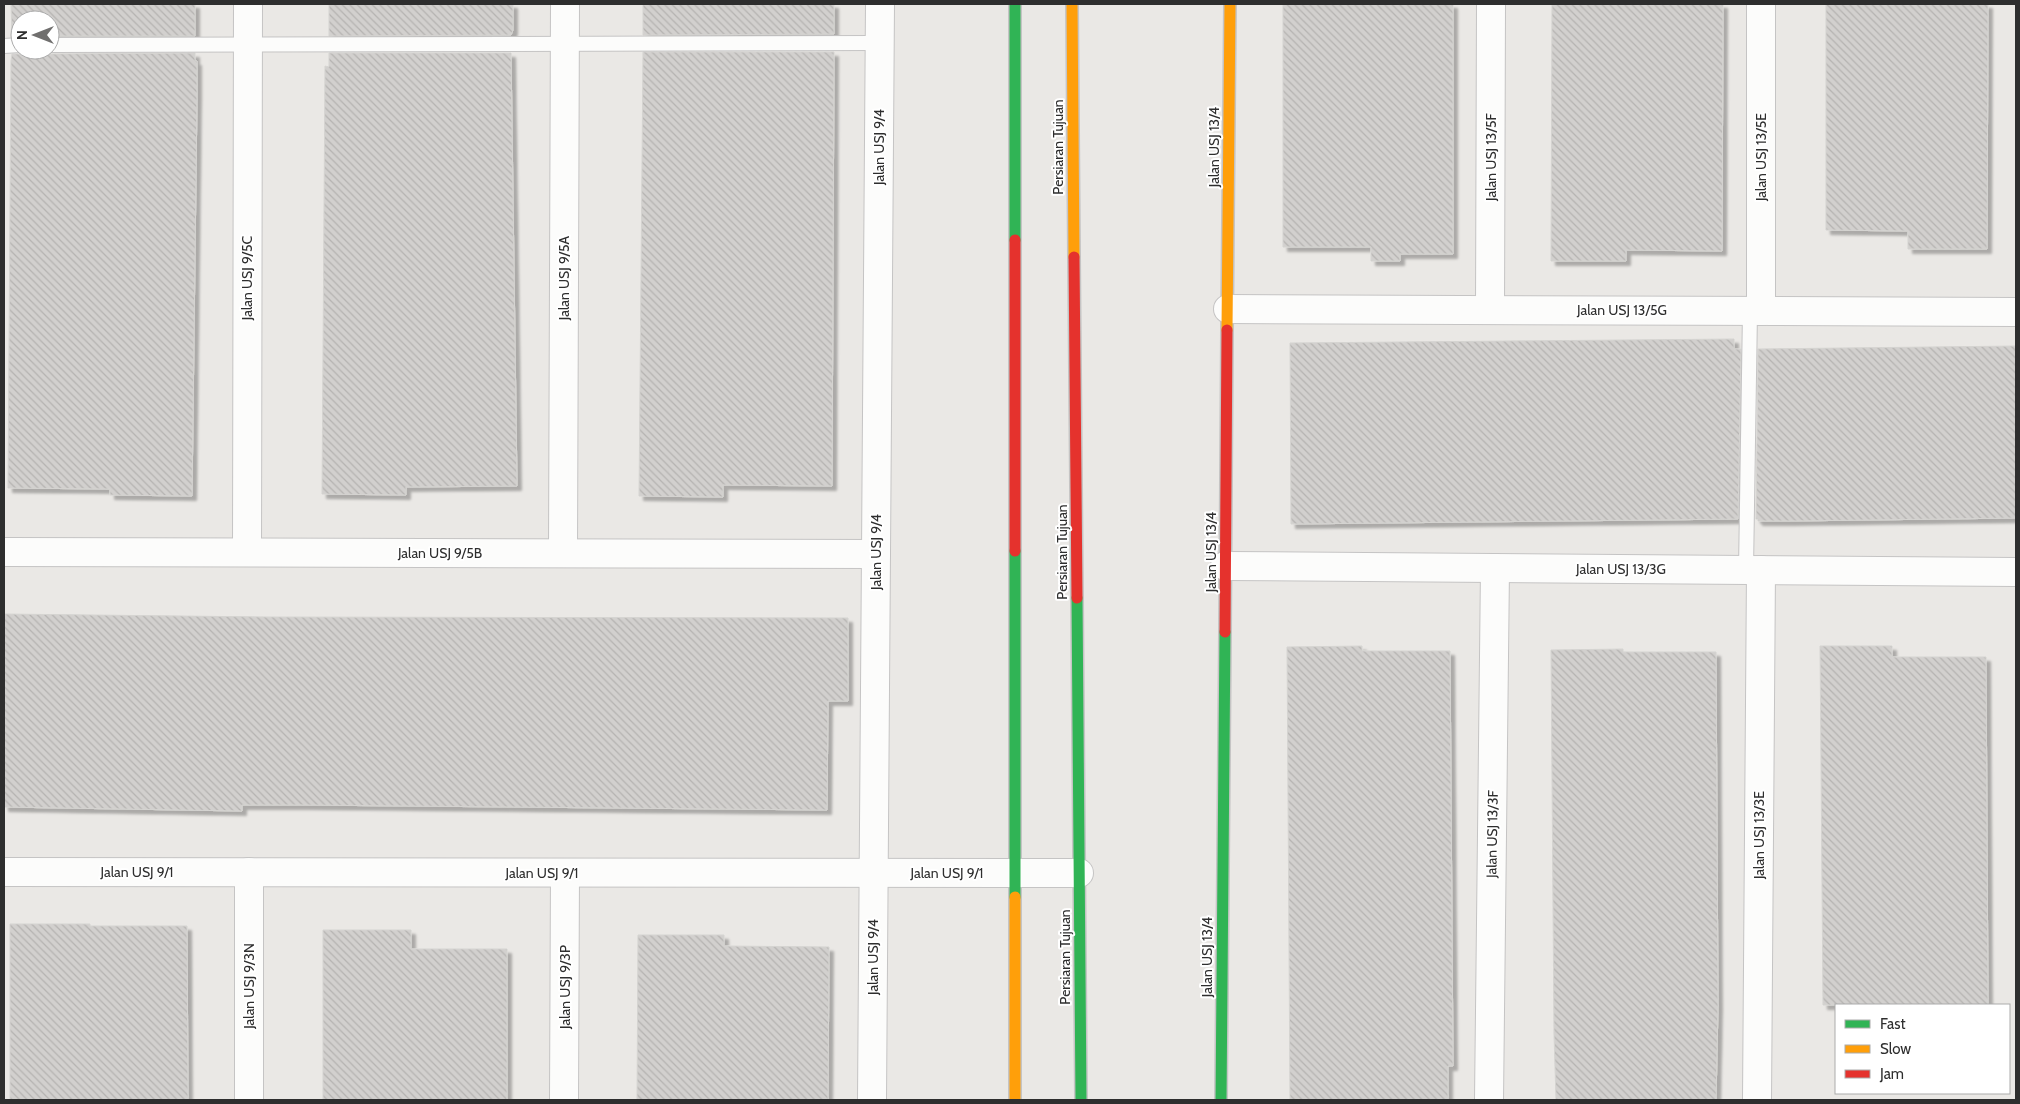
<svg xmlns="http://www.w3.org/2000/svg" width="2020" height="1104" viewBox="0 0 2020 1104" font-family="Cabin,sans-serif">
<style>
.building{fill:url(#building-back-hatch);stroke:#d5d4d1;filter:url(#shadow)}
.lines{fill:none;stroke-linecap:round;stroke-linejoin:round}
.lane-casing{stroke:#c5c4c4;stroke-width:16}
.street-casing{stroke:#c5c4c4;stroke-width:30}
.fast-casing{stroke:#c5c4c4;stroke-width:14}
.slow-casing{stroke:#c5c4c4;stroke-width:14}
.jam-casing{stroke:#c5c4c4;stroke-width:14}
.lane{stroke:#fcfcfb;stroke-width:14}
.street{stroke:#fcfcfb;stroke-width:28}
.fast{stroke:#30b455;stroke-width:11}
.slow{stroke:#ff9f0a;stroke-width:11}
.jam{stroke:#e5322d;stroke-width:11}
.labels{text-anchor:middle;stroke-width:4;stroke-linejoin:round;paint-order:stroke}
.street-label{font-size:14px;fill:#2e2e2e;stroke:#fff}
</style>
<defs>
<pattern id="building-back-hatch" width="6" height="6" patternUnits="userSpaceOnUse" patternTransform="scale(1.25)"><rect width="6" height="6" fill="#d2d0ce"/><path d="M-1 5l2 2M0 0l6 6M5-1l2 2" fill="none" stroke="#b5b3b1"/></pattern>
<filter id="shadow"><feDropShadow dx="4.5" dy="4.5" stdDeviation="1" flood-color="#0004"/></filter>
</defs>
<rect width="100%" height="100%" fill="#eae8e5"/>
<g class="building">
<path d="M 11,4 L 195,4 L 195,36 L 50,36 L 50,20 L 20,20 L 20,36 L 12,37 Z"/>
<path d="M 329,4 L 513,4 L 513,30 L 511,35 L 329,36 Z"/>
<path d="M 643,4 L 834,4 L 834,34 L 643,35 Z"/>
<path d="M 1283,4 L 1453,4 L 1453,254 L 1400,254 L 1400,261 L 1371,261 L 1371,247 L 1283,247 Z"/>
<path d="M 1552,4 L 1723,4 L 1722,251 L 1626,250 L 1626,261 L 1551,261 Z"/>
<path d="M 1826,4 L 1988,4 L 1987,249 L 1908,249 L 1908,231 L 1826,230 Z"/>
<path d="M 27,50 L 43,50 L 50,54 L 195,53 L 195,61 L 197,61 L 197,96 L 192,496 L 110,495 L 110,489 L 8,488 L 11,61 L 12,54 L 21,54 Z"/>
<path d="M 643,52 L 834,52 L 832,486 L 723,485 L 723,497 L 639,496 Z"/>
<path d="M 329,53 L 511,53 L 517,486 L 406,487 L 406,495 L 322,494 L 325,66 L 329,67 Z"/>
<path d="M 1734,339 L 1734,349 L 1741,349 L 1738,519 L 1291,524 L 1290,343 Z"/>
<path d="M 2016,346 L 2016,518 L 1791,521 L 1758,521 L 1758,519 L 1756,519 L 1758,349 Z"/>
<path d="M 4,614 L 268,617 L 848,618 L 848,701 L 828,701 L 827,810 L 304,805 L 242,805 L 242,811 L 4,807 Z"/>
<path d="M 1362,646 L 1362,651 L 1450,651 L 1453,1066 L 1448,1066 L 1448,1100 L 1290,1100 L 1287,647 Z"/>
<path d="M 1820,646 L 1892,646 L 1892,657 L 1986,657 L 1988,1005 L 1823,1005 Z"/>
<path d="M 1623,649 L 1623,652 L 1716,652 L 1718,1006 L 1716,1100 L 1556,1100 L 1554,1035 L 1551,650 Z"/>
<path d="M 10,924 L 90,924 L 90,926 L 187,926 L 188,1100 L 10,1100 Z"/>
<path d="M 323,930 L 411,930 L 411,949 L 507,949 L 507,1100 L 323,1100 Z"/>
<path d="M 638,935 L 724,935 L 724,946 L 829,947 L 828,1100 L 637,1100 Z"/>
</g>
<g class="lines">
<defs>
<g id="lane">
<path d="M 50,45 L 880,43"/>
<path d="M 4,46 L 20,45"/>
<path d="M 1746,570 L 1750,311"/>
</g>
<g id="street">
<path d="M 1228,309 L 2016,312"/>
<path d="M 1490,310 L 1491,4"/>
<path d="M 1761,311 L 1761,4"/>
<path d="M 4,552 L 876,554"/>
<path d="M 247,552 L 248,4"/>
<path d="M 563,553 L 565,4"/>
<path d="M 1225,566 L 2016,572"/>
<path d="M 4,872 L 1079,873"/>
<path d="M 249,872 L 249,1100"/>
<path d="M 564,1100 L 565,873"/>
<path d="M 872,1100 L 880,4"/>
<path d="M 1489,1100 L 1495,568"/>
<path d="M 1757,1100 L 1761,570"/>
</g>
<g id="fast">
<path d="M 1015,4 L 1015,240"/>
<path d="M 1015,551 L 1015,897"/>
<path d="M 1077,598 L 1081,1100"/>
<path d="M 1221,1100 L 1225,632"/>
</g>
<g id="slow">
<path d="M 1072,4 L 1074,257"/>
<path d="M 1227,330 L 1230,4"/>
<path d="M 1015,897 L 1015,1100"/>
</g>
<g id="jam">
<path d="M 1015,240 L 1015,551"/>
<path d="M 1074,257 L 1077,598"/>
<path d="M 1225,632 L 1227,330"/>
</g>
</defs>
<use href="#lane" class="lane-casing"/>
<use href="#street" class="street-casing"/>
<use href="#fast" class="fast-casing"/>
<use href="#slow" class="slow-casing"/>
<use href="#jam" class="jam-casing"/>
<use href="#lane" class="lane"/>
<use href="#street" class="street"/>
<use href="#fast" class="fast"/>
<use href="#slow" class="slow"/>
<use href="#jam" class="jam"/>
</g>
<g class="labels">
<g class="street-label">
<text transform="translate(879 147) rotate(-90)" y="5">Jalan USJ 9/4</text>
<text transform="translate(1058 147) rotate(-90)" y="5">Persiaran Tujuan</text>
<text transform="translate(1214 147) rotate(-90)" y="5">Jalan USJ 13/4</text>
<text transform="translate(1491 157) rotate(-90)" y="5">Jalan USJ 13/5F</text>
<text transform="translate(1761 157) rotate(-90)" y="5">Jalan USJ 13/5E</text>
<text transform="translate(247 278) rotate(-90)" y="5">Jalan USJ 9/5C</text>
<text transform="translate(564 278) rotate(-90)" y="5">Jalan USJ 9/5A</text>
<text x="1622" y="315">Jalan USJ 13/5G</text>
<text transform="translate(876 552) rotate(-90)" y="5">Jalan USJ 9/4</text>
<text transform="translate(1062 552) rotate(-90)" y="5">Persiaran Tujuan</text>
<text transform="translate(1211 552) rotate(-90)" y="5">Jalan USJ 13/4</text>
<text x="440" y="558">Jalan USJ 9/5B</text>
<text x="1621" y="574">Jalan USJ 13/3G</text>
<text transform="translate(1492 834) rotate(-89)" y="5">Jalan USJ 13/3F</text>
<text transform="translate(1759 835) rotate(-90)" y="5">Jalan USJ 13/3E</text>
<text x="137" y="877">Jalan USJ 9/1</text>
<text x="542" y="878">Jalan USJ 9/1</text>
<text x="947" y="878">Jalan USJ 9/1</text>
<text transform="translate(873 957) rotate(-90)" y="5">Jalan USJ 9/4</text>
<text transform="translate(1065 957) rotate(-90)" y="5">Persiaran Tujuan</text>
<text transform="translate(1207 957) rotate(-90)" y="5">Jalan USJ 13/4</text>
<text transform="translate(249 986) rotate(-90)" y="5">Jalan USJ 9/3N</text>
<text transform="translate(565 987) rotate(-90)" y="5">Jalan USJ 9/3P</text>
</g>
</g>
<rect width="2020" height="1104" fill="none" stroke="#2e2e2e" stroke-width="10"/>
<rect x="1835" y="1004" width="175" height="90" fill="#ffffff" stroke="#ababab"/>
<rect x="1845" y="1020" width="25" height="8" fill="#30b455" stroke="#ababab"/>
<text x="1880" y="1029" font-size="15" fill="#2e2e2e">Fast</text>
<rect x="1845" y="1045" width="25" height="8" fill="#ff9f0a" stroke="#ababab"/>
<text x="1880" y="1054" font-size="15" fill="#2e2e2e">Slow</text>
<rect x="1845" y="1070" width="25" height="8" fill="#e5322d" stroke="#ababab"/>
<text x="1880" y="1079" font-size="15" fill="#2e2e2e">Jam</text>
<g transform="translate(35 35) rotate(270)"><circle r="24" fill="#ffffff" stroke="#ababab"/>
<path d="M0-4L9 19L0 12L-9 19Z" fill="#706f6e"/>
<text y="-8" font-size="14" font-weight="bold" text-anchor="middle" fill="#2e2e2e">N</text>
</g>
</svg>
